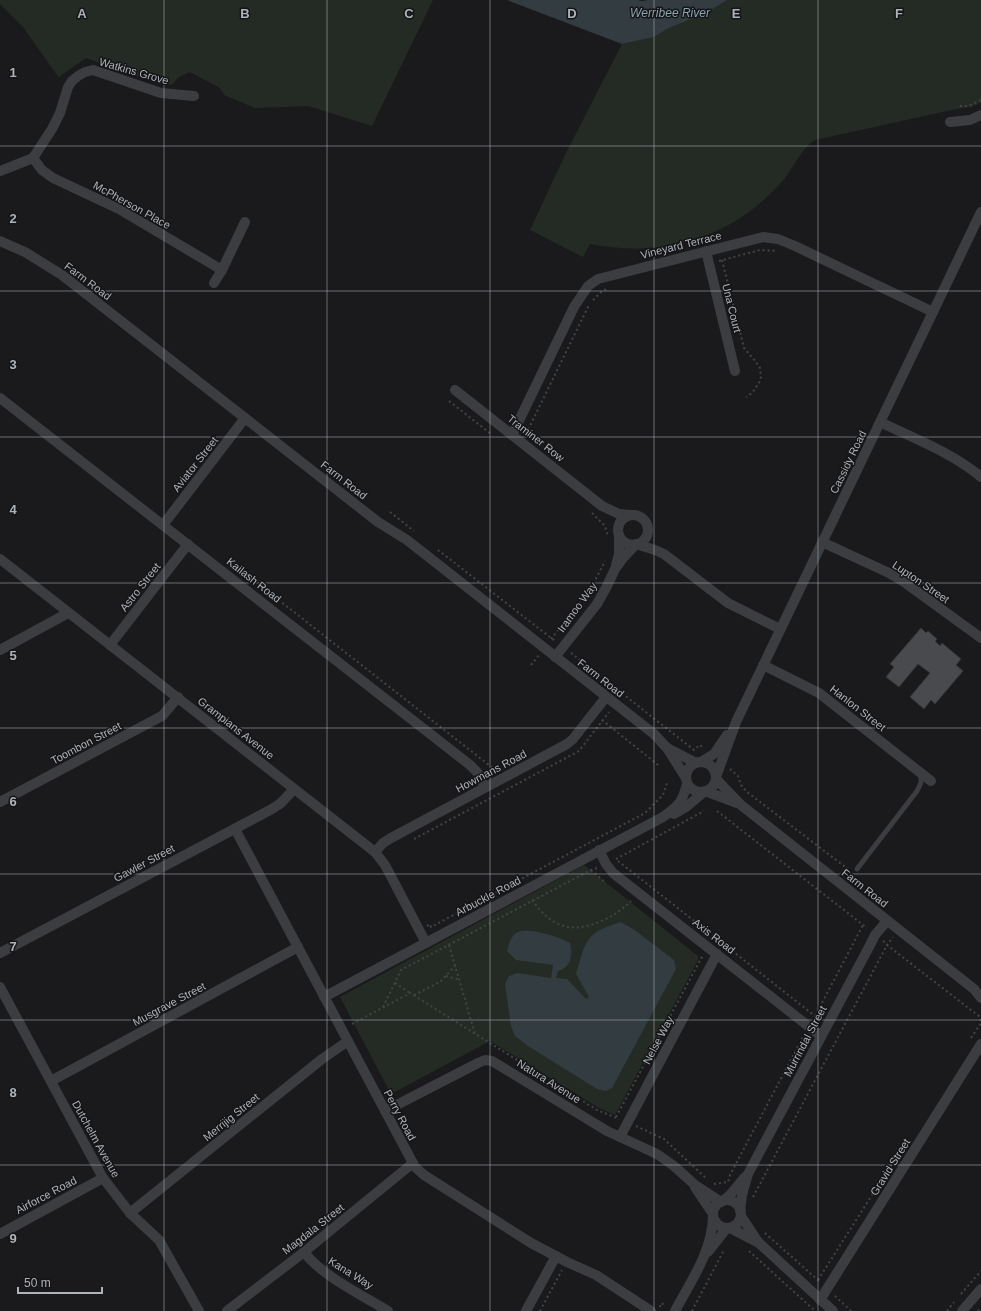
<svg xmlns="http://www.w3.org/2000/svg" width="981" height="1311" viewBox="0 0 981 1311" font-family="Helvetica,sans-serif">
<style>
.green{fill:#242b24}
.water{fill:#333c40}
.building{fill:#494a4d;stroke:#343537}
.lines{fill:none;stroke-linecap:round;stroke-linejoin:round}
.path{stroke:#414447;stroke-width:2;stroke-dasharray:2 3;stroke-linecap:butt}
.lane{stroke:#3b3d40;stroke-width:5}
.street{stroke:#3b3d40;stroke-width:10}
.grid{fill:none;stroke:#aeb3b9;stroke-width:1;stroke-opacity:0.55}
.labels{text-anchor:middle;stroke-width:3;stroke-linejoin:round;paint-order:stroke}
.street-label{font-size:11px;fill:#aeb3b9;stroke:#151517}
.water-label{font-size:12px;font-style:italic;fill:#8aa4b0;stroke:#151517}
.grid-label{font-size:13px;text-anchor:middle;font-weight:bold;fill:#aeb3b9;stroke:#151517;stroke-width:3;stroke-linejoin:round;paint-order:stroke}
</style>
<rect width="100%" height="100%" fill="#1a1a1c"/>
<g class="green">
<path d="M 0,0 L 433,0 L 372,126 L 308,106 L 255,108 L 224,95 L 220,88 L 190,72 L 179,77 L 171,85 L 154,82 L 86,58 L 60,76 L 59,78 L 23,27 L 0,4 Z"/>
<path d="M 727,0 L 981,0 L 981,102 L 972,107 L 956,109 L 815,140 C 800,149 792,172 779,185 C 729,239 662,258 590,244 L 583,257 L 530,230 L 566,153 L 622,44 L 654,37 L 667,29 L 708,12 Z"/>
<path d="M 584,865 L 698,956 L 698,960 L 615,1115 L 599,1108 L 490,1041 L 391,1094 L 340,997 Z"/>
</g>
<g class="water">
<path d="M 507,0 L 638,0 L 642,1 L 649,0 L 727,0 L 708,12 L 667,29 L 654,37 L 622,44 Z"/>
<path d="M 621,922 L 636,931 L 674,960 L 676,969 L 612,1088 L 606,1091 L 597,1089 L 528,1046 L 515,1036 L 511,1026 L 505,984 L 509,976 L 517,973 L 551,978 L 553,965 L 516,960 L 507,951 C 509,944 511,935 518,932 C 529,927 560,937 570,943 C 573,954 571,968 558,971 L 556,978 L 567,979 L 586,999 L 589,997 L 576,974 C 586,940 585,933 621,922 Z"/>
</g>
<path class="building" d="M 921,628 L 926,633 L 928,631 L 937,639 L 935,641 L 940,646 L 942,643 L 961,659 L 956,665 L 963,671 L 935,704 L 931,700 L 924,709 L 910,697 L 930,673 L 918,664 L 899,687 L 886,677 L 894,667 L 890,664 Z"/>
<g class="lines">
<g class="path">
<path d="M 960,106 L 968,106 L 981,100"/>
<path d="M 722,260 L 744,348 L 756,362 L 760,368 L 761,377 L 759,383 L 752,393 L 746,397"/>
<path d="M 719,261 L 760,250 L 777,251"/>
<path d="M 593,300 L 601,292 L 608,288"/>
<path d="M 449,401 L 491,434"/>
<path d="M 526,434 L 589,305"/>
<path d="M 390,512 L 414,531"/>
<path d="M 592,513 L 605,526 L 608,537"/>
<path d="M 438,550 L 555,641"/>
<path d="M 243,572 L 494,769"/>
<path d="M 551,639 L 590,590 L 605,561"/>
<path d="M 571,653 L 694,750 L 700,745 L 704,749"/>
<path d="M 531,665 L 539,655"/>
<path d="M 602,720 L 658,765"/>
<path d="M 730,769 L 738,776 L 741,785 L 747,792 L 848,869"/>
<path d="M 717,811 L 867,928"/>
<path d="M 414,839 L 579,751 L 609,712"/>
<path d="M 616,859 L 704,811"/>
<path d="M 618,861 L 815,1016 L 814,1017"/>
<path d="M 591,870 L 605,882"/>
<path d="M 532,900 C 551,926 569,934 599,922 C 611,917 621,911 631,901"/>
<path d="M 427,926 L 430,924 L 431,927 L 645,813 L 663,795 L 667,783"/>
<path d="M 883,941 L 887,945 L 893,937"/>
<path d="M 449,945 L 475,1034"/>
<path d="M 446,976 L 460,980"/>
<path d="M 395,983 L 410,993"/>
<path d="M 414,995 L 440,982 L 455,966"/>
<path d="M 383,1007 L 401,970 L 591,870 L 597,868"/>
<path d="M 815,1016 L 863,925"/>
<path d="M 352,1024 L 410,993 L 597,1110 L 619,1119"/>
<path d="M 616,1117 L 703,955"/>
<path d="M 636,1126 L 664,1139 L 707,1179"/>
<path d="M 714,1184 L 728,1182 L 730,1175 L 804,1035"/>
<path d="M 753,1197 L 887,945 L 980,1017 L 981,1023 L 971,1038"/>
<path d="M 765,1233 L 820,1282"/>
<path d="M 749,1251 L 815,1311"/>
<path d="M 818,1280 L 900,1151"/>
<path d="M 961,1294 L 981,1271"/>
<path d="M 835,1296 L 851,1311"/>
<path d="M 660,1307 L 661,1303 L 666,1306"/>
<path d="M 540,1311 L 562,1270"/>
<path d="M 692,1311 L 724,1250"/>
<path d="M 947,1311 L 954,1302"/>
<path d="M 978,1311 L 981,1308"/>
</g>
<path class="lane" d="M 857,869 L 917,791 C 920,785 923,781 920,774"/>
<g class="street">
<path d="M 950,122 L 970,120 L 981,115"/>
<path d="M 33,158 L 42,170 L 53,178 L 119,209 L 222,270"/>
<path d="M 0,171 L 33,158 L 52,129 L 60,113 L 68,87 L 72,81 L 78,76 L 85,72 L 93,70 L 161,93 L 194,96"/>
<path d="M 0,241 L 25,252 L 62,275 L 378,522 L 407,540 L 654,734 L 667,748 L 686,778"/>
<path d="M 706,251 L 735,371"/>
<path d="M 214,283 L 222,270 L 245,222"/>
<path d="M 455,390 L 602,506 L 619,514 L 631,515"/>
<path d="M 0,398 L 470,765 L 477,772 L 485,787"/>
<path d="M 880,422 C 913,438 953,453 981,477"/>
<path d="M 512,435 L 574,307 L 588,286 L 598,279 L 763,237 L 778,239 L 795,246 L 933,312"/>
<circle cx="633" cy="530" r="15"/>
<path d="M 163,525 L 245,418"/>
<path d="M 822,542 L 889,573 L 904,582 L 981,638"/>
<path d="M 636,544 L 655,550 L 664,554 L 728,603 L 780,629"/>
<path d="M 0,559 L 375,852 L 385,865 L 426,943"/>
<path d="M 616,565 L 619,554 L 619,535"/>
<path d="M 110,645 L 188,544"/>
<path d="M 0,650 L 68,613"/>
<path d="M 555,657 L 597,604 L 607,586 L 615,569 L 623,558 L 636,544"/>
<path d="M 763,665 L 819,693 L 931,781"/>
<path d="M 667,748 L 696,763"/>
<path d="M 701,762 L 714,754 L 727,735"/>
<circle cx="701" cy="777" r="15"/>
<path d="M 716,777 L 736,722 L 981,212"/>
<path d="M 716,779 L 741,805 L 974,989 L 981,998"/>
<path d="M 705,791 L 737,803"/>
<path d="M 0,802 L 160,717 L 163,715 L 178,697"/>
<path d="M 674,814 L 686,807 L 704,792"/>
<path d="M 235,829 L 415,1167 L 424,1175 L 531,1243 L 567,1262 L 596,1275 L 651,1311"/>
<path d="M 599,850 L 606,864 L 613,873 L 821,1036"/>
<path d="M 375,852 L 383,843 L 391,838 L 567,744 L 573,739 L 606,697"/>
<path d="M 0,953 L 272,809 L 281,803 L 294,789"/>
<path d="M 0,987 L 103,1178 L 130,1213 L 159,1240 L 199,1311"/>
<path d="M 324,997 L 663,817 C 679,805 682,803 687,784"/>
<path d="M 51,1081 L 298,947"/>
<path d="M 385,1111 L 478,1063 L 485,1060 L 492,1061 L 607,1131 L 657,1154 L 674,1166 L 695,1185 L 721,1202"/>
<path d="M 620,1137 L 717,954"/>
<path d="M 695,1187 L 713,1214"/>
<circle cx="727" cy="1214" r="14"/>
<path d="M 723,1201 L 730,1195 L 745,1177"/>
<path d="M 740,1211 L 742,1195 L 748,1174 L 869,947 L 875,935 L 887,921"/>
<path d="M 130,1213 L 322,1059 L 348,1041"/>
<path d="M 741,1216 L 758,1242"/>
<path d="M 730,1228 L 759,1243 L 833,1311"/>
<path d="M 0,1234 L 103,1178"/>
<path d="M 304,1252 C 322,1276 362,1295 388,1311"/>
<path d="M 708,1252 L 727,1228"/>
<path d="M 820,1300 L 981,1044"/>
<path d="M 227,1311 L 304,1252 L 413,1163"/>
<path d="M 526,1311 L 556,1256"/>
<path d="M 675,1311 C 691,1281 712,1252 713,1217"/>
<path d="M 962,1311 L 981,1289"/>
</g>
</g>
<path class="grid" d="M 164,0 L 164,1311M 327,0 L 327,1311M 490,0 L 490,1311M 654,0 L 654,1311M 818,0 L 818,1311M 0,146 L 981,146M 0,291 L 981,291M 0,437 L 981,437M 0,583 L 981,583M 0,728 L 981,728M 0,874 L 981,874M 0,1020 L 981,1020M 0,1165 L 981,1165"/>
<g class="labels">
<g class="street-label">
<text transform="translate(134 71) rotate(16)" y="4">Watkins Grove</text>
<text transform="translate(132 205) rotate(29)" y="4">McPherson Place</text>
<text transform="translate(681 245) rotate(-14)" y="4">Vineyard Terrace</text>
<text transform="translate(88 281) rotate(37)" y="4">Farm Road</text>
<text transform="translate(732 308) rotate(76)" y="4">Una Court</text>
<text transform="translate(536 438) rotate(38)" y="4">Traminer Row</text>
<text transform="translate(848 462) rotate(-64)" y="4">Cassidy Road</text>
<text transform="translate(195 464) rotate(-52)" y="4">Aviator Street</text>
<text transform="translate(344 480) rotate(38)" y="4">Farm Road</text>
<text transform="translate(254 580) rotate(38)" y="4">Kailash Road</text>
<text transform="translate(921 582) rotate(34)" y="4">Lupton Street</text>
<text transform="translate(140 587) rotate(-52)" y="4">Astro Street</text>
<text transform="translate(577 607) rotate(-54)" y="4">Iramoo Way</text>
<text transform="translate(601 678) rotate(38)" y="4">Farm Road</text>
<text transform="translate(858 708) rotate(38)" y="4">Hanlon Street</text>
<text transform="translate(236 728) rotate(38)" y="4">Grampians Avenue</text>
<text transform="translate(86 743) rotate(-28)" y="4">Toombon Street</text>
<text transform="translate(491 771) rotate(-28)" y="4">Howmans Road</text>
<text transform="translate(144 863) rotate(-28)" y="4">Gawler Street</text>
<text transform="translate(865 888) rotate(38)" y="4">Farm Road</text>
<text transform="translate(488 896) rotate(-28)" y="4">Arbuckle Road</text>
<text transform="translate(714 936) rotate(38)" y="4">Axis Road</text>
<text transform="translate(169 1004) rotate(-28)" y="4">Musgrave Street</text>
<text transform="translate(658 1040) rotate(-62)" y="4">Nelse Way</text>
<text transform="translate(805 1041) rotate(-62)" y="4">Murrindal Street</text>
<text transform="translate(549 1081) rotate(32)" y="4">Natura Avenue</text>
<text transform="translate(400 1115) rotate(62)" y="4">Perry Road</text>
<text transform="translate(231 1117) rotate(-39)" y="4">Merrijig Street</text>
<text transform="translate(96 1139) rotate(61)" y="4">Dutchelm Avenue</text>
<text transform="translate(890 1167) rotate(-58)" y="4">Gravid Street</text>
<text transform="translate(46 1195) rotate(-28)" y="4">Airforce Road</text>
<text transform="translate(313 1229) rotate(-38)" y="4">Magdala Street</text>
<text transform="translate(351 1273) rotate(32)" y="4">Kana Way</text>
</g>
<g class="water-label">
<text x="670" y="17">Werribee River</text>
</g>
</g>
<g class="grid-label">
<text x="82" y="18">A</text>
<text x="245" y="18">B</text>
<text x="409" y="18">C</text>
<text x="572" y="18">D</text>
<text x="736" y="18">E</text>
<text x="899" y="18">F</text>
<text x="13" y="77">1</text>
<text x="13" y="223">2</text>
<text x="13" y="369">3</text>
<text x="13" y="514">4</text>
<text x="13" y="660">5</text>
<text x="13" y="806">6</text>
<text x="13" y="951">7</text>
<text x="13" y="1097">8</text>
<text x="13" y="1243">9</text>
</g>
<path d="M18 1287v6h84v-6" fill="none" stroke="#aeb3b9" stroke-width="2"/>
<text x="24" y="1287" font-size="12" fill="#aeb3b9" stroke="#151517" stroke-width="3" paint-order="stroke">50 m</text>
</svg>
